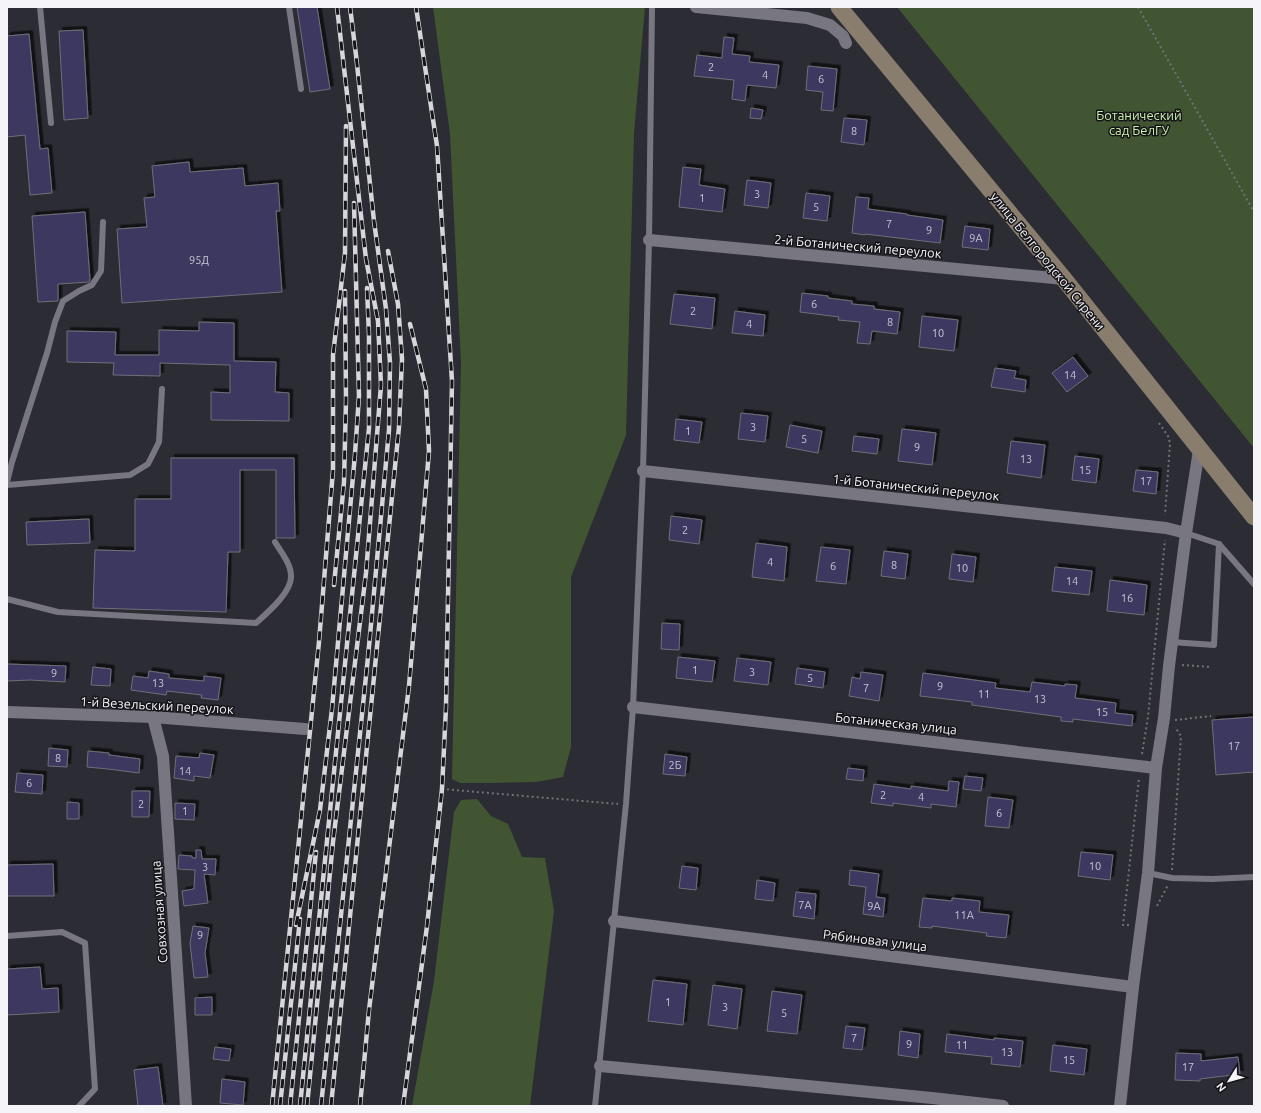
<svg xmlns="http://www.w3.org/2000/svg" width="1261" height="1113" viewBox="0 0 1261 1113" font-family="Ubuntu,sans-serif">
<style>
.green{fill:#425532}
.building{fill:#3c3760;stroke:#6f6f79;filter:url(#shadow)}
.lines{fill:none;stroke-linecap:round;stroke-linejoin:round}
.path{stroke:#717178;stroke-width:2;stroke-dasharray:2 3;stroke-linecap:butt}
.lane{stroke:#787781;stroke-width:6}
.street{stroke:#787781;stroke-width:12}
.secondary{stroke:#897e6d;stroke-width:17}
.rail-casing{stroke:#d6d6db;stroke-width:4.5}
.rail{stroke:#151519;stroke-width:3;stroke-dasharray:9;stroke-linecap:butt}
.labels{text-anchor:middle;stroke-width:3;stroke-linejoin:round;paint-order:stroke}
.number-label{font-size:11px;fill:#c6c5d3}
.park-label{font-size:13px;fill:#ccf2ac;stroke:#151519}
.street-label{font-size:13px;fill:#f4f4f9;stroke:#151519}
</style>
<defs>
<filter id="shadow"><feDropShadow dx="3.5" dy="-3.5" stdDeviation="0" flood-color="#0009"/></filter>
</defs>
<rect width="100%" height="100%" fill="#2c2c34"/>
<g class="green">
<path d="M 433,7 L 645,7 L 634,133 L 626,435 L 571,577 L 571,747 L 563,777 L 536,782 L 491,783 L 460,783 L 452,779 L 461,363 L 450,134 Z"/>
<path d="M 897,7 L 1254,7 L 1254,448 Z"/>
<path d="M 477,799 L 491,816 L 508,824 L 522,857 L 545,858 L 554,911 L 530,1106 L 412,1106 L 434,981 L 454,812 L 461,800 Z"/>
</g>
<g class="building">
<path d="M 297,7 L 317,7 L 330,89 L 310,92 Z"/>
<path d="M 83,30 L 88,118 L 64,120 L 59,31 Z"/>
<path d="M 29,34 L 40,149 L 48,148 L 52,193 L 30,195 L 25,135 L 7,137 L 7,36 Z"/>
<path d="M 724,37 L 734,38 L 732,54 L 750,56 L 749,62 L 779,65 L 776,88 L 747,85 L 745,101 L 732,99 L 734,80 L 694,76 L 697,55 L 722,58 Z"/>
<path d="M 808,66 L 837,69 L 833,111 L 821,110 L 823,92 L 806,90 Z"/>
<path d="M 751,108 L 763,110 L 761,119 L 750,118 Z"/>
<path d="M 844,118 L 867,120 L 864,145 L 841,142 Z"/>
<path d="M 189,162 L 190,172 L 243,168 L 245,186 L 278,183 L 280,211 L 276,211 L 282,292 L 122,303 L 117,229 L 147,227 L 144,198 L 155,197 L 152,166 Z"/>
<path d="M 683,167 L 701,169 L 699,185 L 725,189 L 722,212 L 679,207 Z"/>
<path d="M 747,180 L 771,183 L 768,208 L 744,205 Z"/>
<path d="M 806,193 L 830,196 L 827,221 L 803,218 Z"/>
<path d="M 856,197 L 869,198 L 868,209 L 907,214 L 907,215 L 943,220 L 940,243 L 865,234 L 865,235 L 852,233 Z"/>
<path d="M 85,212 L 90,280 L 89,282 L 58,284 L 58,301 L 38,302 L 32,216 Z"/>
<path d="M 965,226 L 990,229 L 988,250 L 962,247 Z"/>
<path d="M 802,293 L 828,296 L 828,298 L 852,301 L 852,304 L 874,306 L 874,309 L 900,312 L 897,334 L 872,331 L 870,344 L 857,343 L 860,322 L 838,320 L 839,317 L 800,312 Z"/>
<path d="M 674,294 L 715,298 L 712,329 L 670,324 Z"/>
<path d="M 735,311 L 765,315 L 763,336 L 732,333 Z"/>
<path d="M 922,316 L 958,320 L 954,351 L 919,347 Z"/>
<path d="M 199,322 L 234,323 L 234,361 L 276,362 L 275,392 L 289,393 L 289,421 L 211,420 L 211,392 L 230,393 L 230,365 L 160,363 L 160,376 L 113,375 L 114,363 L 67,362 L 67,331 L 116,332 L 115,355 L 159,355 L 159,330 L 199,331 Z"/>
<path d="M 1073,357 L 1088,376 L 1067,392 L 1052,373 Z"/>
<path d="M 995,368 L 1016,371 L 1014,378 L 1026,380 L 1025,392 L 991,387 Z"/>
<path d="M 741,413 L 768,416 L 765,442 L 738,439 Z"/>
<path d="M 676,419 L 702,422 L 699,443 L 674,440 Z"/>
<path d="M 790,425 L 822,431 L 818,453 L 786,447 Z"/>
<path d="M 902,429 L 936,433 L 932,465 L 898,461 Z"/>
<path d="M 854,436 L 879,439 L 877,454 L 852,451 Z"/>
<path d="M 1011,441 L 1045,445 L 1041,478 L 1007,473 Z"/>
<path d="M 1075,456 L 1099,459 L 1096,483 L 1072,480 Z"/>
<path d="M 171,458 L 294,458 L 295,538 L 276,538 L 276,470 L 240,470 L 240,552 L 228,552 L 226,612 L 93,608 L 95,550 L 135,551 L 135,499 L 171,499 Z"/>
<path d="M 1136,470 L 1158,472 L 1156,494 L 1133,491 Z"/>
<path d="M 671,516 L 702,520 L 699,544 L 669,540 Z"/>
<path d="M 89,519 L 90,543 L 27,545 L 26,522 Z"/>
<path d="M 756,543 L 787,547 L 784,581 L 752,577 Z"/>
<path d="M 821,547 L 850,550 L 846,584 L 816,581 Z"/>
<path d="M 884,551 L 908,554 L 905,579 L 881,576 Z"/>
<path d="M 952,554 L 976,557 L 973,582 L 949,579 Z"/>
<path d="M 1055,567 L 1092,571 L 1089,595 L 1052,591 Z"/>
<path d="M 1110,580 L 1147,585 L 1144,615 L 1107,611 Z"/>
<path d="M 662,623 L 680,624 L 679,650 L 661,649 Z"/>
<path d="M 678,657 L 715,661 L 712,682 L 676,678 Z"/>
<path d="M 737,658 L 771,662 L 768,685 L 734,681 Z"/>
<path d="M 7,664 L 66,666 L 65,682 L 30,680 L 7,681 Z"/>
<path d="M 93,667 L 111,669 L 110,686 L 91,685 Z"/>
<path d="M 797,668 L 825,672 L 823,688 L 795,684 Z"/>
<path d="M 149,671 L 169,674 L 169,678 L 204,681 L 204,676 L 221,678 L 218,700 L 201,698 L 202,695 L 167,691 L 166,695 L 131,690 L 133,676 L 148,678 Z"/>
<path d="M 861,672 L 883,675 L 879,701 L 849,696 L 852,677 L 860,679 Z"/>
<path d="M 923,673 L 996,683 L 995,688 L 1030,692 L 1032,682 L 1065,686 L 1065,684 L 1077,685 L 1075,698 L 1116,703 L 1115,713 L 1133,715 L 1132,726 L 1073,719 L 1073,722 L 1061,721 L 1061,717 L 972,705 L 972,702 L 920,696 Z"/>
<path d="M 1254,717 L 1254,772 L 1216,775 L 1212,720 Z"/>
<path d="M 49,748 L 68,750 L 67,767 L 48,766 Z"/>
<path d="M 88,751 L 109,753 L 109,755 L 140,759 L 139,773 L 108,769 L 87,767 Z"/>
<path d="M 200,753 L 214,755 L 210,778 L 194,776 L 194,781 L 174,778 L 176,756 L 199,758 Z"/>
<path d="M 665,754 L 687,757 L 685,776 L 663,774 Z"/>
<path d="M 848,768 L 864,770 L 863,781 L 846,779 Z"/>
<path d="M 17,773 L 43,775 L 42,794 L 15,792 Z"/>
<path d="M 965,776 L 983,778 L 981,791 L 963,789 Z"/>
<path d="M 949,781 L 959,782 L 956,807 L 931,804 L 931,808 L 893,803 L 893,806 L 871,803 L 874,784 L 911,789 L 911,786 L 948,791 Z"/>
<path d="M 132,791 L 150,791 L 149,817 L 132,817 Z"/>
<path d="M 988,797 L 1013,800 L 1009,828 L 985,826 Z"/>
<path d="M 67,802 L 79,803 L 79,819 L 67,819 Z"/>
<path d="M 175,803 L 195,804 L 194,820 L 175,819 Z"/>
<path d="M 196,850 L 201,850 L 202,859 L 216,859 L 215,875 L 204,874 L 208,903 L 184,906 L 182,891 L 194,889 L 195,870 L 178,869 L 179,855 L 192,856 L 192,858 L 196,858 Z"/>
<path d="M 1081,852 L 1113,855 L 1110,880 L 1078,876 Z"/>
<path d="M 53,864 L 54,896 L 7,896 L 7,865 Z"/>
<path d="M 682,866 L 698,868 L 696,890 L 679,888 Z"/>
<path d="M 850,870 L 879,874 L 876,897 L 885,898 L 883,917 L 863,914 L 866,887 L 849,885 Z"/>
<path d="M 757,880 L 775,883 L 773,901 L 755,899 Z"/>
<path d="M 796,892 L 816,894 L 814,919 L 793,916 Z"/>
<path d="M 923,898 L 952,901 L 952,898 L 980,901 L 979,912 L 1009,915 L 1006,938 L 986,936 L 987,933 L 932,926 L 932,928 L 919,927 Z"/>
<path d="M 193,926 L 209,928 L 205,953 L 208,977 L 194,978 L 190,943 Z"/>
<path d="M 40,967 L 42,989 L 58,988 L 59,1012 L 7,1015 L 7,969 Z"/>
<path d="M 653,980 L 687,984 L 683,1025 L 648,1021 Z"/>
<path d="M 713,985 L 742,989 L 737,1029 L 708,1025 Z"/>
<path d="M 772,991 L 802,995 L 797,1034 L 767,1031 Z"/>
<path d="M 212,997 L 212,1015 L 195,1015 L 195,998 Z"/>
<path d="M 846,1026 L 865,1028 L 862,1050 L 843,1048 Z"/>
<path d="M 900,1031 L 920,1034 L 918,1058 L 898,1055 Z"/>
<path d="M 947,1034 L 994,1040 L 994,1038 L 1023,1041 L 1020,1067 L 991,1064 L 992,1057 L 945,1052 Z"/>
<path d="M 1053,1045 L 1087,1049 L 1084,1075 L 1050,1071 Z"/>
<path d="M 215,1047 L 231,1049 L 229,1061 L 213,1059 Z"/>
<path d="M 1176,1053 L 1201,1054 L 1201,1061 L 1238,1057 L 1240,1074 L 1200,1079 L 1200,1081 L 1175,1080 Z"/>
<path d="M 158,1067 L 163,1106 L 138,1106 L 134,1070 Z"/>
<path d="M 222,1079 L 245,1082 L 243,1105 L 220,1103 Z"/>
</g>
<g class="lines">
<g class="path">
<path d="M 1138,7 L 1254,212"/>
<path d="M 1159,423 L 1168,436 L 1170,443 L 1165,515"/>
<path d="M 1182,665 L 1212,667"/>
<path d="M 1175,720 L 1211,716"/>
<path d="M 1142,754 L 1148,717 L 1165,540"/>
<path d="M 442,789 L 618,804"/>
<path d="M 1172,870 L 1181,736 L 1175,727"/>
<path d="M 1157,906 L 1168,885"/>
<path d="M 1129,925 L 1123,925 L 1139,778"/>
</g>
<g class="lane">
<path d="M 40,7 L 51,123"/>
<path d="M 289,7 L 301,89"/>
<path d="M 7,482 L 12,462 L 47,353 L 55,322 L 63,301 L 79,291 L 92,285 L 101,271 L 103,222"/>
<path d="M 7,485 L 130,475 L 148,464 L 159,442 L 162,389"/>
<path d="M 1186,533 L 1219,544 L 1254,584"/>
<path d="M 7,599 L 58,612 L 256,623 C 267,613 292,592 291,576 C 291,564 281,552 275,542"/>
<path d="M 1172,642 L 1214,645 L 1219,544"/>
<path d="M 1148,873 L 1172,878 L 1212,879 L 1254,877"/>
<path d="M 7,936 L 62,932 L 85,943 L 95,1089 L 79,1106"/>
<path d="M 595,1106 L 626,804 L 633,707 L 643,471 L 649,240 L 652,7"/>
</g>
<g class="street">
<path d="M 696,7 L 807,18 L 830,25 L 843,36 L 846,43"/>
<path d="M 649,240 L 1064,279"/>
<path d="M 643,471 L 1166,528 L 1186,533"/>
<path d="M 633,707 L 1156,768"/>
<path d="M 7,712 L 153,717 L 305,729"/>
<path d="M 153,717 L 163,756 L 186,1106"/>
<path d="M 614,921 L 1133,987"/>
<path d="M 600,1066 L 932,1098 L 1003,1106"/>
<path d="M 1120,1106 L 1133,987 L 1148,873 L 1156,768 L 1164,718 L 1169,666 L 1186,533 L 1199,450"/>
</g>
<path class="secondary" d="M 839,7 L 1064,279 L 1254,517"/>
<defs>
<g id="rail">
<path d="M 334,585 L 344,482 L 346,400 L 345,291"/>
<path d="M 296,925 L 320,810 L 332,709 L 355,454 L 359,396 L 354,203"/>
<path d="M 272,1106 L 319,642 L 333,470 L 333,355 L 345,253 L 346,126"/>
<path d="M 280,1106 L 300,919"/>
<path d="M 290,1106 L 316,852"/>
<path d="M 300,1106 L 369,428 L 369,335 L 367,288"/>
<path d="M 307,1106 L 333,842 L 366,573 L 381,385 L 378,321 L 366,259 L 337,7"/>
<path d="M 321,1106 L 368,657 L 389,430 L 390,363 L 386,309 L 374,221 L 356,55 L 350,7"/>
<path d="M 331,1106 L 399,427 L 402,359 L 398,304 L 388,251"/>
<path d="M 360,1106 L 369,1010 L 409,686 L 429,451 L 426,389 L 410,324"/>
<path d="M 403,1106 L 427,926 L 442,789 L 446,707 L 452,381 L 437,146 L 416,7"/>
</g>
</defs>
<use href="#rail" class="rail-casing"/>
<use href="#rail" class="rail"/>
</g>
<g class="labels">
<g class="number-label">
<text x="711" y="71">2</text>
<text x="765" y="79">4</text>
<text x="821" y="83">6</text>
<text x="854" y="135">8</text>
<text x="757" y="198">3</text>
<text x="702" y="202">1</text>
<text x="816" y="211">5</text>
<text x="889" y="228">7</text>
<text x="929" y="234">9</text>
<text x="976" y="242">9А</text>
<text x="199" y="264">95Д</text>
<text x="814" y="308">6</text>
<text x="693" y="315">2</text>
<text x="890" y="326">8</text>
<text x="749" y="328">4</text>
<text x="938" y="337">10</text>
<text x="1070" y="379">14</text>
<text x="753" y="431">3</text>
<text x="688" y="435">1</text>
<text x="804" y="443">5</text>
<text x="917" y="451">9</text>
<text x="1026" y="463">13</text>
<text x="1085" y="474">15</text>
<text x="1146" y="485">17</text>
<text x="685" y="534">2</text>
<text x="770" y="566">4</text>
<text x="894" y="569">8</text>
<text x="833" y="570">6</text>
<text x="962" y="572">10</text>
<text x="1072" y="585">14</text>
<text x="1127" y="602">16</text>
<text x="695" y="674">1</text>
<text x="752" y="676">3</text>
<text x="54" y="677">9</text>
<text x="810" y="682">5</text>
<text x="158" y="687">13</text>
<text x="940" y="690">9</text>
<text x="866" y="692">7</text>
<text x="984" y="698">11</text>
<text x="1040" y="703">13</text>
<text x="1102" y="716">15</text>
<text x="1234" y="750">17</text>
<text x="58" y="762">8</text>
<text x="675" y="769">2Б</text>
<text x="185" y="775">14</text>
<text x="29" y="787">6</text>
<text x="883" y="799">2</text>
<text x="921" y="801">4</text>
<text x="141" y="808">2</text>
<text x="185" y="815">1</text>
<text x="999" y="817">6</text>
<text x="1095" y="870">10</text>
<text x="205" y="871">3</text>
<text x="805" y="909">7А</text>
<text x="874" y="910">9А</text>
<text x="964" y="919">11А</text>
<text x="200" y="939">9</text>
<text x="668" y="1006">1</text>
<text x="725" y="1011">3</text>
<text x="784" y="1017">5</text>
<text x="854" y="1042">7</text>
<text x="909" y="1048">9</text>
<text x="962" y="1049">11</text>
<text x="1007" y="1056">13</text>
<text x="1069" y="1064">15</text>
<text x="1188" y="1071">17</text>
</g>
<g class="park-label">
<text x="1139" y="120">Ботанический<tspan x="1139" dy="15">сад БелГУ</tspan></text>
</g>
<g class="street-label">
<text transform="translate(858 246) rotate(5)" y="5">2-й Ботанический переулок</text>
<text transform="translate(1048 261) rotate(51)" y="5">улица Белгородской Сирени</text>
<text transform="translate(916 487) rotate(6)" y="5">1-й Ботанический переулок</text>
<text transform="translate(157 705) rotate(3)" y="5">1-й Везельский переулок</text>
<text transform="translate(896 723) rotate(6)" y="5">Ботаническая улица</text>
<text transform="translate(159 912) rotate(-94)" y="5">Совхозная улица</text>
<text transform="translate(875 940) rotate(7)" y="5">Рябиновая улица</text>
</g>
</g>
<rect width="1261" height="1113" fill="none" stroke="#f4f4f9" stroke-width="16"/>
<g transform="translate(1229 1081) rotate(233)" stroke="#151519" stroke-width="3" paint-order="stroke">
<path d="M0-3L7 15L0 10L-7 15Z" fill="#f4f4f9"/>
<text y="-6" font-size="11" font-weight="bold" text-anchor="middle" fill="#f4f4f9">N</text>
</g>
</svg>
